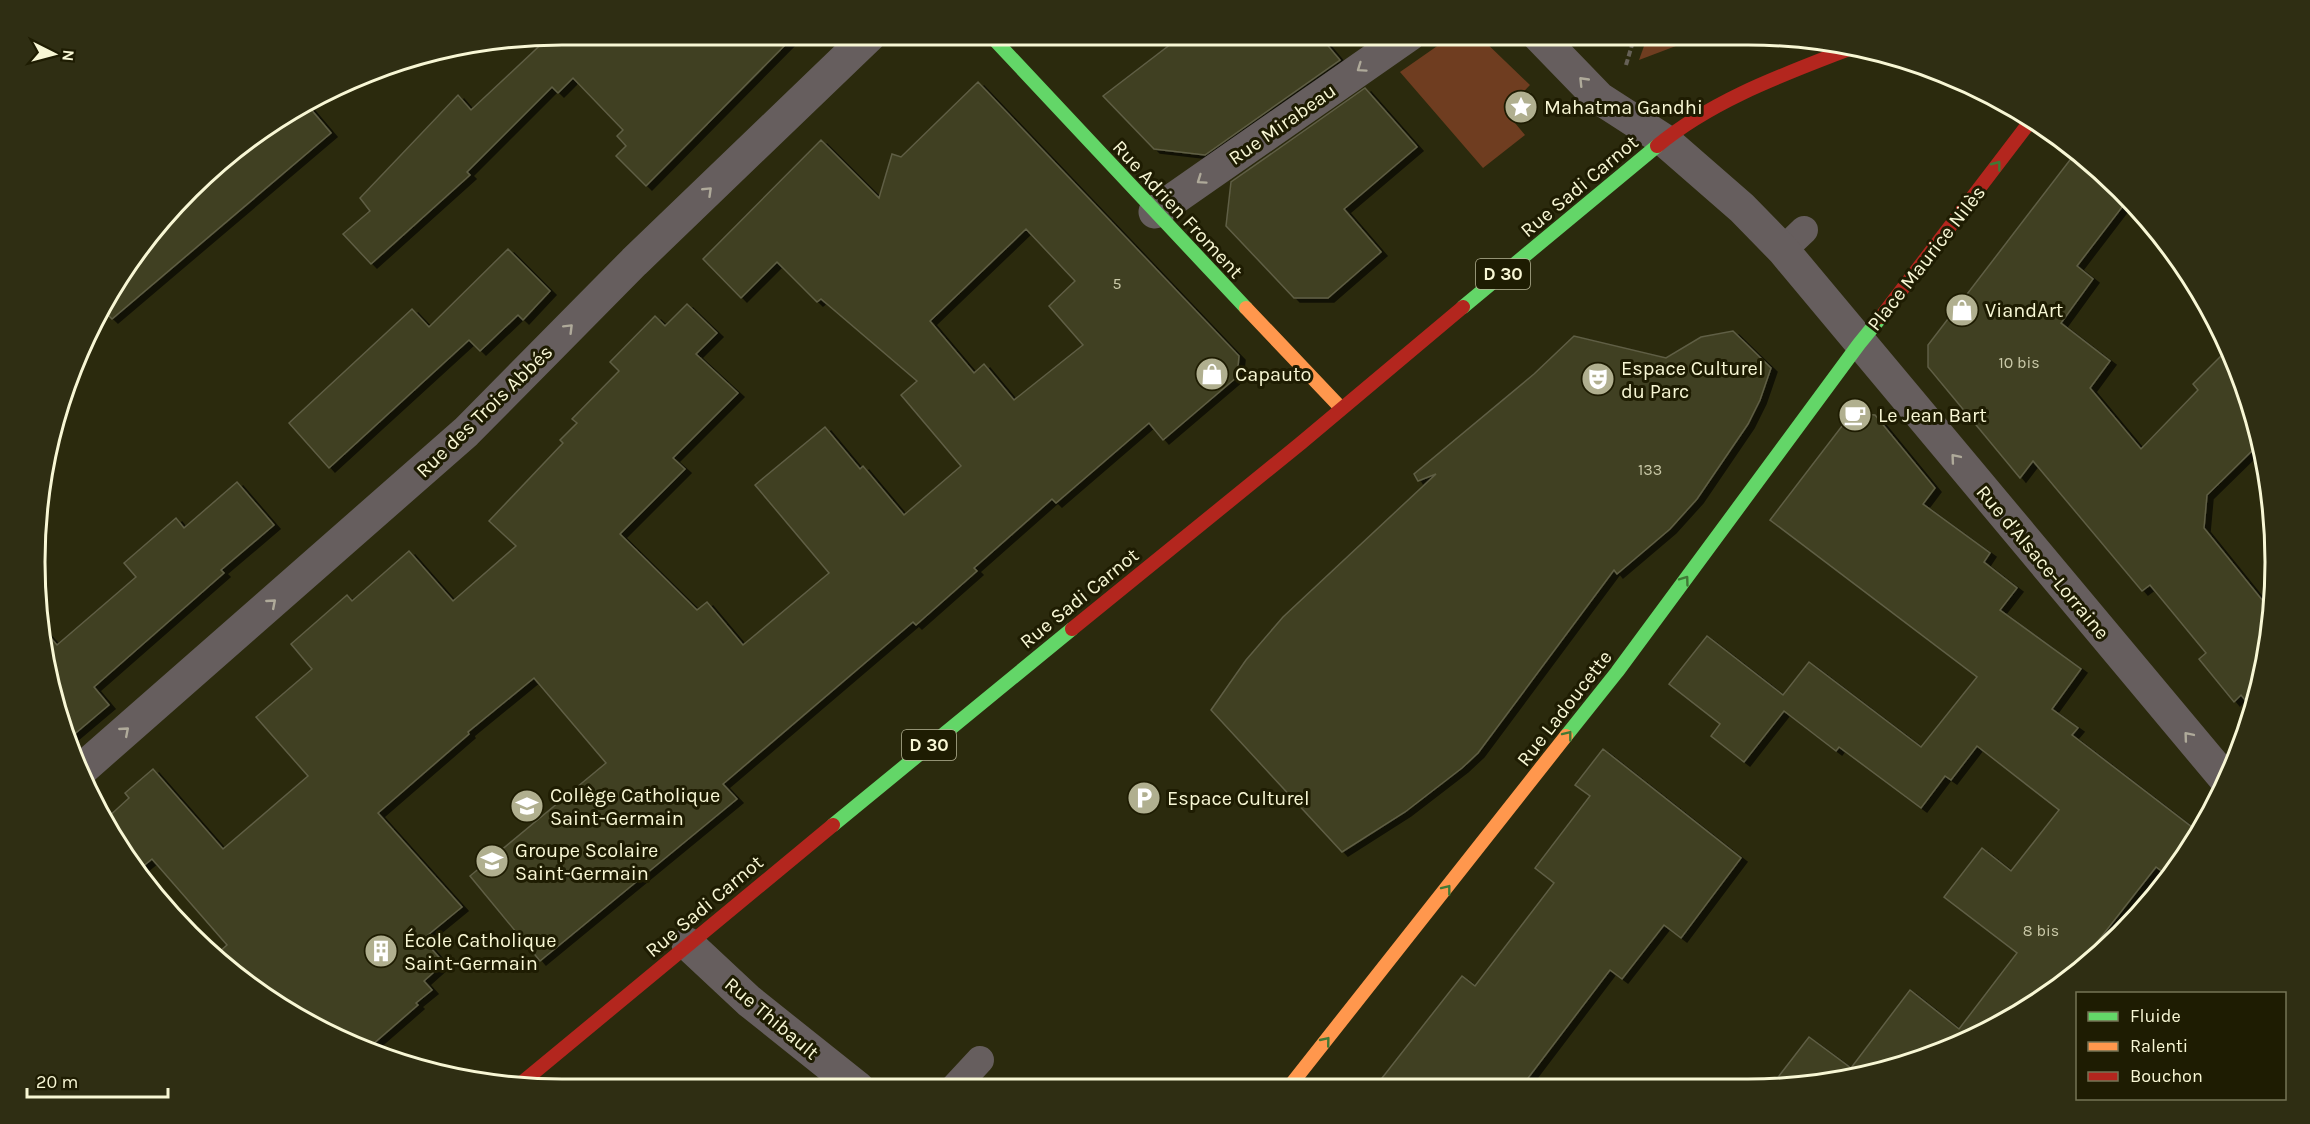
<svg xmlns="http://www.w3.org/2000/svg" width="2310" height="1124" viewBox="0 0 2310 1124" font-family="Karla,sans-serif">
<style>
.green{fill:#6f3d20}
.building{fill:#414020;stroke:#5f5e45;stroke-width:1.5;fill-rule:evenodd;filter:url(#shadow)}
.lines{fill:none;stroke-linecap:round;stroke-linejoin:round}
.path{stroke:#666157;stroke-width:4;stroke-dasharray:6 3;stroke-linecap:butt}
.lane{stroke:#665e5e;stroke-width:28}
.street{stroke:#665e5e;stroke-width:33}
.fast{stroke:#63d668;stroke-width:14}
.slow{stroke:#ff974d;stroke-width:14}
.jam{stroke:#b3261e;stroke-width:14}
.oneway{stroke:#afaa9a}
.oneway2{stroke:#407935}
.labels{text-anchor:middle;stroke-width:6;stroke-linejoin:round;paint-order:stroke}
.number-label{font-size:16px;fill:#cac9a8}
.shield{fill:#1e1c02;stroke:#b7b596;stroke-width:1.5}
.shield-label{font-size:18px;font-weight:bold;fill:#f8f7d5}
.poi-label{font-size:20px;fill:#f8f7d5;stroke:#1e1c02;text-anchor:start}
.street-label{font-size:20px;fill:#f8f7d5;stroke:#1e1c02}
.rim{fill:none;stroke:#f8f7d5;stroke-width:3}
</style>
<defs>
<filter id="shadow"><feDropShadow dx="6" dy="4" stdDeviation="0" flood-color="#0009"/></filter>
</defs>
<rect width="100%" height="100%" fill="#2b2a0d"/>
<g class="green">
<path d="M 1453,35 L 1479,36 L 1530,85 L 1509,107 L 1510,117 L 1525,135 L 1483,168 L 1400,72 Z"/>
<path d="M 1648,35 L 1705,35 L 1639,60 Z"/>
</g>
<g class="building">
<path d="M 562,34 L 796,34 L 646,186 L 616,156 L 626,146 L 617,136 L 623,130 L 573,78 L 558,93 L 552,87 L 467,172 L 470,175 L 371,264 L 343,234 L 370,211 L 360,198 L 458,95 L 471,110 L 549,37 Z"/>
<path d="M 1184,34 L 1318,34 L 1340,60 L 1205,155 L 1154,149 L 1103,96 Z"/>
<path d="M 978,82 L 1239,356 L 1237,377 L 1163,440 L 1149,423 L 1056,503 L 1052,499 L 974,568 L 977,571 L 916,625 L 913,622 L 723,784 L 737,799 L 540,961 L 470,876 L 606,763 L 534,678 L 468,732 L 469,734 L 378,813 L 462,907 L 423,939 L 444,963 L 424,981 L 432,990 L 416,1003 L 418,1005 L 365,1051 L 269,1000 L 215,956 L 227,945 L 152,859 L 141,868 L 106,819 L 129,798 L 125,793 L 153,769 L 223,849 L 308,776 L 256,717 L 312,669 L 291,644 L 347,595 L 352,601 L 409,551 L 453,601 L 516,546 L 489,521 L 563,443 L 560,440 L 577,423 L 572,419 L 619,371 L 610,362 L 655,316 L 665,326 L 687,304 L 717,333 L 696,354 L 738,393 L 673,458 L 685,469 L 620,534 L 697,610 L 707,602 L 743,645 L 829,573 L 755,485 L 825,427 L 860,469 L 863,466 L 904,515 L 961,466 L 901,395 L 917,381 L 821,299 L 817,302 L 777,262 L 741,298 L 703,259 L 821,140 L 879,198 L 892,154 L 901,157 ZM 1026,229 L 1075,281 L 1049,306 L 1083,345 L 1014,400 L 984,364 L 974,373 L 930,321 Z"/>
<path d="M 1365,88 L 1417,147 L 1344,209 L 1381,252 L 1328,298 L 1294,298 L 1226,226 L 1231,182 Z"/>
<path d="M 309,107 L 331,133 L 112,319 L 102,309 L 123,269 L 241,144 Z"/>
<path d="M 2073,156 L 2129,198 L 2077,266 L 2093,279 L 2061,323 L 2110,361 L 2090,388 L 2141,449 L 2198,390 L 2193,384 L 2229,348 L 2235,360 L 2260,443 L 2207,495 L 2204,528 L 2271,611 L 2265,665 L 2252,708 L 2241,695 L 2234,702 L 2199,659 L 2206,653 L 2150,585 L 2142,591 L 2033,461 L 2020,478 L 1928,367 L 1928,345 Z"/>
<path d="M 508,249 L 550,291 L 523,320 L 518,315 L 480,351 L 469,340 L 329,468 L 289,423 L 412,309 L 429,327 Z"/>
<path d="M 1733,331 L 1771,368 L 1760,400 L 1748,424 L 1697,499 L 1670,529 L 1617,574 L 1614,570 L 1478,753 L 1462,768 L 1405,812 L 1342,852 L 1211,710 L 1246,660 L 1283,617 L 1436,474 L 1418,481 L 1414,474 L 1534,374 L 1574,336 L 1666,358 L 1701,337 Z"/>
<path d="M 1852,413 L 1875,415 L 1935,488 L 1923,504 L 1990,553 L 1984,562 L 2017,588 L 2000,610 L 2081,669 L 2052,709 L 2078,728 L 2072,735 L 2197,831 L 2170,877 L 2156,867 L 2066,982 L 1950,1049 L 1817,1085 L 1772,1085 L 1809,1037 L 1851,1068 L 1910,990 L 1959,1029 L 2017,953 L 1944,897 L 1982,848 L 2011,871 L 2059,810 L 1977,746 L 1951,780 L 1945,776 L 1921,808 L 1839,747 L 1836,751 L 1784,711 L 1744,762 L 1711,736 L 1720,724 L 1669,684 L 1707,636 L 1783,695 L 1809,662 L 1921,747 L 1977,677 L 1770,520 Z"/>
<path d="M 237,482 L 274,525 L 221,570 L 224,573 L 94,687 L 109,705 L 71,737 L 39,631 L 39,625 L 57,645 L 136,577 L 124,563 L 176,518 L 184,528 Z"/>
<path d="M 1603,749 L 1741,858 L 1681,938 L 1664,925 L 1622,979 L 1610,970 L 1522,1086 L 1375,1087 L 1462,976 L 1475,986 L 1554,883 L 1535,868 L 1590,796 L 1575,785 Z"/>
</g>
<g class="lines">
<g class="path">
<path d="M 1732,35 L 1736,39"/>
<path d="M 1626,65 L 1635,35"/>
</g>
<g class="lane">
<path d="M 1783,250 L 1804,230"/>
<path d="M 954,1088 L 980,1060"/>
</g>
<g class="street">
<path d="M 1538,35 L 1599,98 L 1664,140 L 1742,208 L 1783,250 L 2226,780"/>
<path d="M 1155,212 L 1409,35"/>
<path d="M 81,770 L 466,432 L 634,262 L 870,35"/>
<path d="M 688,944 L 749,1001 L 858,1088"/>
</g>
<g class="fast">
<path d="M 990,35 L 1246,308"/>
<path d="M 1463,307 L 1657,146"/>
<path d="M 1566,736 L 1617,672 L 1859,344 L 1881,317"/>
<path d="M 833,825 L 1072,629"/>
</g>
<g class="slow">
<path d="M 1246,308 L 1341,408"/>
<path d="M 1289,1087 L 1566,736"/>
</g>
<g class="jam">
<path d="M 1657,146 C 1715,98 1788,73 1857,46"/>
<path d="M 1881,317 L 2032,119"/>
<path d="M 1072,629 L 1301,443 L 1463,307"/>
<path d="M 519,1085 L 833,825"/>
</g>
</g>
<defs><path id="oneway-chevron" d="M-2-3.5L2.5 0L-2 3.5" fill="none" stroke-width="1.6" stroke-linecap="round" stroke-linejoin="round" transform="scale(1.5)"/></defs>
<g class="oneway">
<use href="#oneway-chevron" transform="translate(1361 68) rotate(145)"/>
<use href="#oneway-chevron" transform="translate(1583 81) rotate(-134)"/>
<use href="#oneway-chevron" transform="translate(1201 180) rotate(145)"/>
<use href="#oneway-chevron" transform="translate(708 191) rotate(-44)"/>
<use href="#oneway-chevron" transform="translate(569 328) rotate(-45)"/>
<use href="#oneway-chevron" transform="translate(1955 458) rotate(-130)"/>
<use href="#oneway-chevron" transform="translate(272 603) rotate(-41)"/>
<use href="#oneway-chevron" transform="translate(125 731) rotate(-41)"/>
<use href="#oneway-chevron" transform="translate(2188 736) rotate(-130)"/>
</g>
<g class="oneway2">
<use href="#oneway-chevron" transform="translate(1997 165) rotate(-53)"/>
<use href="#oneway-chevron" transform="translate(1685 580) rotate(-54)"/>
<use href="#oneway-chevron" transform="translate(1568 735) rotate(-52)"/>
<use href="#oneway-chevron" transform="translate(1447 889) rotate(-52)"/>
<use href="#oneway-chevron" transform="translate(1326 1041) rotate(-51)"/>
</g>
<defs>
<symbol id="sight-disc" viewBox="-11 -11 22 22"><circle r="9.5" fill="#b0af8f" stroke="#1e1c02"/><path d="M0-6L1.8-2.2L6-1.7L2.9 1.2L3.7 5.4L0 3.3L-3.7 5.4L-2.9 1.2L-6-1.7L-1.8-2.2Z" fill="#fff"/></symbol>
<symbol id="shop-disc" viewBox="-11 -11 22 22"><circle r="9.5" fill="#b0af8f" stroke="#1e1c02"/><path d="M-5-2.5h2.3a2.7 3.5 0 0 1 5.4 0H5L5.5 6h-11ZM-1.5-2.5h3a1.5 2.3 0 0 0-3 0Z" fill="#fff"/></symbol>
<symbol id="theatre-disc" viewBox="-11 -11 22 22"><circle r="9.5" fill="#b0af8f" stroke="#1e1c02"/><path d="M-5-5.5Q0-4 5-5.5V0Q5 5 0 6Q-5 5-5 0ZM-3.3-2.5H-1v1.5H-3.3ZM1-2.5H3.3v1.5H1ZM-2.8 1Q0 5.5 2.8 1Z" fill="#fff"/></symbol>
<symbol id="cafe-disc" viewBox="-11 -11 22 22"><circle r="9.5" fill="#b0af8f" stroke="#1e1c02"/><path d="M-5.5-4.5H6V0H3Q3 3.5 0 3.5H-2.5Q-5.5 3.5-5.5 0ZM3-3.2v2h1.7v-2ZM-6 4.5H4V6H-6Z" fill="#fff"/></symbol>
<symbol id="parking-disc" viewBox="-11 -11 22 22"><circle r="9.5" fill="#b0af8f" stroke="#1e1c02"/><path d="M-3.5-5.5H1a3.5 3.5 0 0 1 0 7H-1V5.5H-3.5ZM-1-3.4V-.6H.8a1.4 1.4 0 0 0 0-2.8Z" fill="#fff"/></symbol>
<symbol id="school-disc" viewBox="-11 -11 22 22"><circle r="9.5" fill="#b0af8f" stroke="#1e1c02"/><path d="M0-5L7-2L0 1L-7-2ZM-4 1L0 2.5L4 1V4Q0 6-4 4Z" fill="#fff"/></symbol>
<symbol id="building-disc" viewBox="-11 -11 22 22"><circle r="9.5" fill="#b0af8f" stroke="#1e1c02"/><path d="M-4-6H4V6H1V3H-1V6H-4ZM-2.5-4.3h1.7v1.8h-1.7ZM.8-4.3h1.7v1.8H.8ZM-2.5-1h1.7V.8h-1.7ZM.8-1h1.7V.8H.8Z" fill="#fff"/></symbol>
</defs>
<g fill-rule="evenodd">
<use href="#sight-disc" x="1502" y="88" width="38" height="38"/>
<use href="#shop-disc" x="1943" y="291" width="38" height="38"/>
<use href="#shop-disc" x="1193" y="355" width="38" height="38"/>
<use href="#theatre-disc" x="1579" y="360" width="38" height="38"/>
<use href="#cafe-disc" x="1836" y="396" width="38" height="38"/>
<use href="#parking-disc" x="1125" y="779" width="38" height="38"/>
<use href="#school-disc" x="508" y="787" width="38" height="38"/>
<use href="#school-disc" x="473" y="842" width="38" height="38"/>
<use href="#building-disc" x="362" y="932" width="38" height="38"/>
</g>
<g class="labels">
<g class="number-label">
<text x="1117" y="289">5</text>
<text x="2019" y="368">10 bis</text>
<text x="1650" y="475">133</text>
<text x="2041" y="936">8 bis</text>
</g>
<g class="shield">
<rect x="1476" y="259" width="54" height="30" rx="4.5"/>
<rect x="902" y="730" width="54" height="30" rx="4.5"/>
</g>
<g class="shield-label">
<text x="1503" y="280">D 30</text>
<text x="929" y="751">D 30</text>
</g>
<g class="poi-label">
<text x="1544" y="114">Mahatma Gandhi</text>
<text x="1985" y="317">ViandArt</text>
<text x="1621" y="375">Espace Culturel<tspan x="1621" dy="23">du Parc</tspan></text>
<text x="1235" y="381">Capauto</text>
<text x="1878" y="422">Le Jean Bart</text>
<text x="550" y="802">Collège Catholique<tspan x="550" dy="23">Saint-Germain</tspan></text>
<text x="1167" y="805">Espace Culturel</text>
<text x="515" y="857">Groupe Scolaire<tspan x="515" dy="23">Saint-Germain</tspan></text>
<text x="404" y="947">École Catholique<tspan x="404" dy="23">Saint-Germain</tspan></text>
</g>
<g class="street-label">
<text transform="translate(1282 124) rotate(-35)" y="7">Rue Mirabeau</text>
<text transform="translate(1579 186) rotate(-40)" y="7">Rue Sadi Carnot</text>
<text transform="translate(1178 209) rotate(47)" y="7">Rue Adrien Froment</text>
<text transform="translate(1926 258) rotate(-52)" y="7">Place Maurice Nilès</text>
<text transform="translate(484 411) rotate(-44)" y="7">Rue des Trois Abbés</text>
<text transform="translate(2043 562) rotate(50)" y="7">Rue d'Alsace-Lorraine</text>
<text transform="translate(1079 598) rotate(-39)" y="7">Rue Sadi Carnot</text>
<text transform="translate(1564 708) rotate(-52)" y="7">Rue Ladoucette</text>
<text transform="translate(704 906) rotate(-40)" y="7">Rue Sadi Carnot</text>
<text transform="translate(772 1018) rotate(40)" y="7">Rue Thibault</text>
</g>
</g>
<path d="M0 0H2310V1124H0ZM562 45H1748A517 517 0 0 1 2265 562V562A517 517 0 0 1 1748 1079H562A517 517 0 0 1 45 562V562A517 517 0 0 1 562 45Z" fill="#2f2e13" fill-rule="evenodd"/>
<path class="rim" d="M562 45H1748A517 517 0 0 1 2265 562V562A517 517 0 0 1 1748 1079H562A517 517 0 0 1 45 562V562A517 517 0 0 1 562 45Z"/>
<rect x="2076" y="992" width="210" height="108" fill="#1e1c02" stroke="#757456" stroke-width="1.5"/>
<rect x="2088" y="1012" width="30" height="9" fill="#63d668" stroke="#757456" stroke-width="1.5"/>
<text x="2130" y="1022" font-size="18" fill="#f8f7d5">Fluide</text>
<rect x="2088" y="1042" width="30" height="9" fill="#ff974d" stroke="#757456" stroke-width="1.5"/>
<text x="2130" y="1052" font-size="18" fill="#f8f7d5">Ralenti</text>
<rect x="2088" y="1072" width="30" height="9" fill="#b3261e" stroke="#757456" stroke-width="1.5"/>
<text x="2130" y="1082" font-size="18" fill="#f8f7d5">Bouchon</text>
<g transform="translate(54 54) rotate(96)" stroke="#1e1c02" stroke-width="4.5" paint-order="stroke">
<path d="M0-4.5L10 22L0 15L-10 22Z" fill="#f8f7d5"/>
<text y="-9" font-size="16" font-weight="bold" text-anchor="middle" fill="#f8f7d5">N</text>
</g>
<path d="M27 1088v9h141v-9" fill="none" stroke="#f8f7d5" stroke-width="3"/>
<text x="36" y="1088" font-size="18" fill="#f8f7d5" stroke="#1e1c02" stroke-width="4.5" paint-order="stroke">20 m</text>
</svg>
